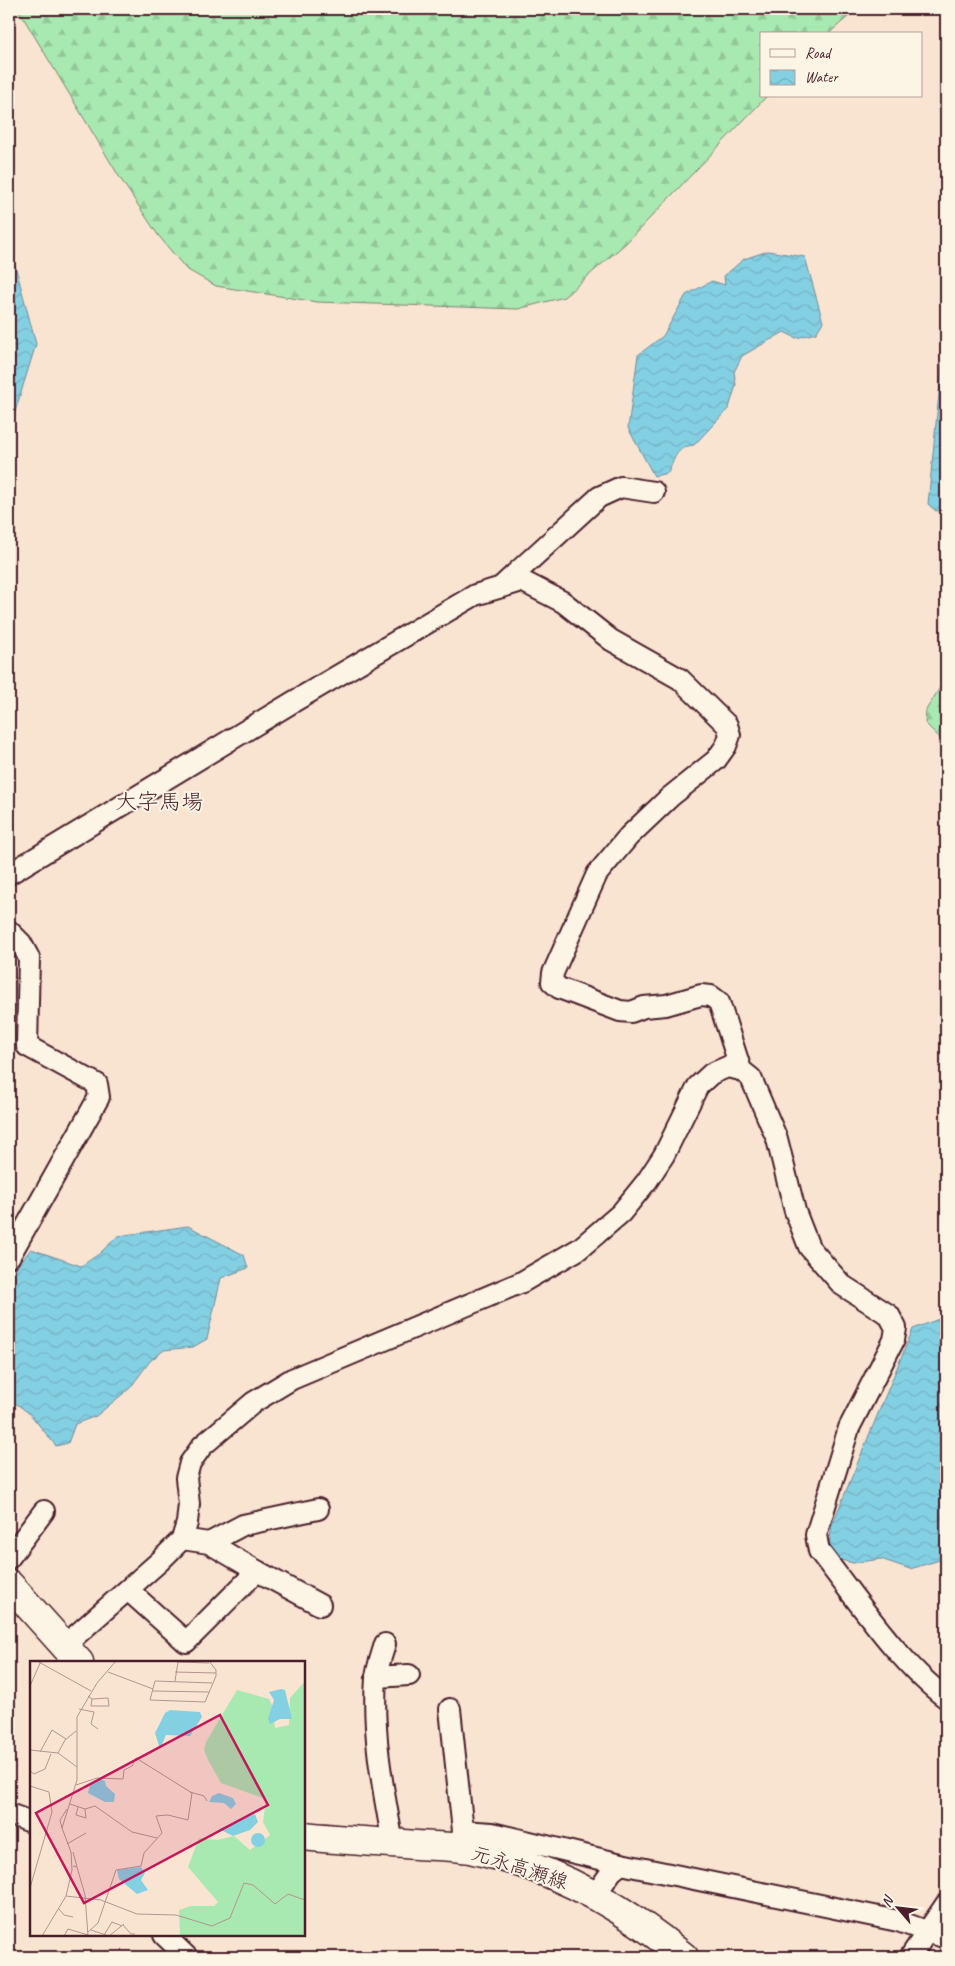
<svg xmlns="http://www.w3.org/2000/svg" width="955" height="1966" viewBox="0 0 955 1966" font-family="Caveat,'Klee One',sans-serif">
<style>
.forest{fill:url(#forest-firs);stroke:#79846e}
.water{fill:url(#water-waves);stroke:#6d8999}
.lines{fill:none;stroke-linecap:round;stroke-linejoin:round}
.street-casing{stroke:#4a1f2b;stroke-width:24}
.secondary-casing{stroke:#4a1f2b;stroke-width:31}
.street{stroke:#fcf5e5;stroke-width:20}
.secondary{stroke:#fcf5e5;stroke-width:28}
.labels{text-anchor:middle;stroke-width:4;stroke-linejoin:round;paint-order:stroke}
.street-label{font-size:20px;fill:#4a1f2b;stroke:#fcf5e5}
.quarter-label{font-size:22px;fill:#4a1f2b;stroke:#fcf5e5}
.inset-road{fill:none;stroke:#b3958f;stroke-width:1}
.view{fill:#c2185b;fill-opacity:0.15;stroke:#c2185b;stroke-width:2.5}
.inset-edge{fill:none;stroke:#4a1f2b;stroke-width:2.5}
</style>
<defs>
<pattern id="forest-firs" width="22" height="20" patternUnits="userSpaceOnUse" patternTransform="scale(1.25)"><rect width="22" height="20" fill="#a8e8b1"/><path d="M5 1l3.5 6h-7zM16 11l3.5 6h-7z" fill="#92c798"/></pattern>
<pattern id="water-waves" width="16" height="10" patternUnits="userSpaceOnUse" patternTransform="scale(1.25)"><rect width="16" height="10" fill="#84d0e3"/><path d="M0 5q4-4 8 0t8 0" fill="none" stroke="#74b2c3"/></pattern>
</defs>
<rect width="100%" height="100%" fill="#f9e4d2"/>
<filter id="ink" filterUnits="userSpaceOnUse"><feTurbulence type="fractalNoise" baseFrequency=".02" numOctaves="2"/><feDisplacementMap in="SourceGraphic" scale="10" xChannelSelector="R" yChannelSelector="G"/><feConvolveMatrix kernelMatrix="1 2 1 2 8 2 1 2 1" color-interpolation-filters="sRGB"/></filter>
<g filter="url(#ink)">
<g class="forest">
<path d="M 18,9 L 857,9 L 828,34 L 761,34 L 761,96 L 767,96 L 626,243 L 564,297 L 518,309 L 317,302 L 216,286 L 186,269 L 158,235 L 120,178 Z"/>
<path d="M 946,678 L 946,744 L 925,723 L 926,710 Z"/>
</g>
<g class="water">
<path d="M 768,251 L 805,257 L 823,322 L 816,333 L 796,338 L 784,332 L 742,356 L 734,372 L 736,385 L 729,408 L 694,445 C 675,447 675,459 668,473 L 654,476 L 628,428 L 638,355 L 663,336 L 686,295 L 712,281 L 725,285 L 724,276 L 744,259 Z"/>
<path d="M 9,259 L 15,265 L 36,344 L 9,431 Z"/>
<path d="M 946,323 L 946,510 L 936,511 L 928,504 Z"/>
<path d="M 188,1226 L 244,1255 L 248,1268 L 221,1278 L 207,1339 L 193,1347 L 164,1350 L 150,1361 L 130,1388 L 96,1416 L 75,1424 L 68,1443 L 56,1446 L 30,1414 L 9,1398 L 9,1277 L 31,1249 L 81,1266 L 99,1254 L 118,1236 Z"/>
<path d="M 944,1317 L 946,1317 L 946,1554 L 943,1559 L 910,1569 L 881,1559 L 853,1563 L 833,1558 L 829,1546 L 832,1525 L 913,1329 Z"/>
</g>
<g class="lines">
<defs>
<g id="street">
<path d="M 503,585 L 599,497 L 621,487 L 654,492"/>
<path d="M 9,874 L 293,702 L 475,595 L 522,581 L 563,602 L 611,640 L 680,679 L 727,725 L 730,735 L 726,746 L 716,760 L 670,797 L 629,836 L 597,874 L 553,973 L 552,982 L 559,988 L 620,1011 L 631,1012 L 644,1007 L 666,1005 L 701,995 L 711,996 L 719,1002 L 741,1070 L 751,1078 L 777,1139 L 795,1211 L 809,1247 L 842,1285 L 889,1315 L 896,1328 L 894,1340 L 849,1428 L 816,1535 L 819,1551 C 856,1598 899,1663 946,1698"/>
<path d="M 9,931 L 21,943 L 29,958 L 27,1046 L 97,1084 L 99,1097 L 9,1257"/>
<path d="M 209,1543 L 243,1525 L 318,1509"/>
<path d="M 9,1558 L 44,1511"/>
<path d="M 257,1571 L 320,1605"/>
<path d="M 128,1590 L 186,1642 L 257,1571 L 209,1543 L 182,1539"/>
<path d="M 385,1644 C 382,1655 377,1667 376,1678 C 372,1734 383,1789 393,1843"/>
<path d="M 65,1645 L 160,1561 L 182,1539 L 187,1523 L 189,1504 L 186,1478 L 190,1463 L 202,1446 L 254,1402 L 292,1379 L 522,1282 L 579,1249 L 621,1213 L 647,1181 L 664,1155 L 698,1086 L 711,1074 L 727,1067 L 741,1070"/>
<path d="M 376,1677 L 409,1675"/>
<path d="M 450,1709 L 463,1831"/>
<path d="M 9,1814 L 31,1822"/>
<path d="M 460,1848 L 463,1831 L 492,1833 L 621,1864"/>
<path d="M 595,1895 L 612,1871 L 621,1864 L 898,1921 L 946,1938"/>
<path d="M 164,1935 L 187,1957"/>
<path d="M 910,1957 L 946,1904"/>
</g>
<g id="secondary">
<path d="M 9,1584 L 79,1662"/>
<path d="M 304,1836 C 341,1840 379,1842 417,1845 C 434,1846 453,1846 470,1849 C 551,1866 622,1905 684,1957"/>
</g>
</defs>
<use href="#street" class="street-casing"/>
<use href="#secondary" class="secondary-casing"/>
<use href="#street" class="street"/>
<use href="#secondary" class="secondary"/>
</g>
</g>
<g class="labels">
<g class="street-label">
<text transform="translate(520 1867) rotate(18)" y="7">元永高瀬線</text>
</g>
<g class="quarter-label">
<text x="159" y="809">大字馬場</text>
</g>
</g>
<g transform="translate(30 1661)">
<rect width="275" height="275" fill="#f9e4d2"/>
<path d="M 275,20 L 275,275 L 150,275 L 149,249 L 161,245 L 184,245 L 188,241 L 158,206 L 169,177 L 187,179 L 204,175 L 220,189 L 240,174 L 233,161 L 236,138 L 191,122 L 178,99 L 174,89 L 176,81 L 207,29 L 239,38 L 243,46 L 245,67 L 259,64 L 260,37 Z" fill="#a8e8b1"/>
<path d="M 251,28 L 255,29 L 262,58 L 250,58 L 240,63 L 238,58 L 244,39 L 239,31 ZM 140,49 L 170,51 L 172,56 L 160,75 L 136,74 L 130,88 L 125,72 L 135,52 ZM 69,118 L 75,120 L 76,125 L 85,133 L 84,141 L 75,141 L 58,132 L 60,123 ZM 189,132 L 203,137 L 206,143 L 201,148 L 194,142 L 179,141 L 182,135 ZM 225,153 L 228,161 L 220,169 L 203,175 L 189,168 ZM221 179a7 7 0 1 1 14 0a7 7 0 1 1-14 0ZM 111,206 L 115,212 L 111,219 L 118,229 L 107,233 L 89,218 L 87,209 Z" fill="#84d0e3"/>
<path class="inset-road" d="M 7,0 L 61,30M 179,0 L 186,9 L 186,15 L 175,41 L 120,39 L 125,20 L 182,22M 148,1 L 179,2M 78,11 L 123,28M 145,11 L 186,12M 145,20 L 148,1M 0,25 L 11,0M 123,30 L 179,31M 58,35 L 62,38 L 61,45 L 79,45 L 78,37 L 62,38M 49,48 L 64,51 L 61,63 L 68,68M 0,89 L 28,92 L 47,106M 10,91 L 22,69 L 36,78M 28,92 L 35,79 L 46,70M 0,110 L 4,113 L 15,108 L 21,93M 46,124 L 67,117 L 93,118 L 94,109 L 102,105 L 106,97 L 162,132 L 158,159 L 138,154 L 126,155 L 132,172 L 114,192 L 111,205 L 86,209 L 68,262 L 58,271M 0,125 L 19,131 L 22,151 L 0,227M 160,131 L 174,135 L 177,140M 40,143 L 55,148 L 65,145 L 102,171 L 127,177M 48,146 L 46,154 L 56,157 L 55,148M 32,167 L 30,159 L 37,148M 37,183 L 56,172M 43,191 L 47,206M 43,205 L 47,206 L 55,234 L 58,275M 36,235 L 71,239 L 107,253 L 146,254 L 182,265 L 200,257 L 214,222 L 223,224 L 245,243 L 258,233 L 275,239M 29,248 L 34,254 L 43,256M 93,264 L 101,273 L 105,273M 61,269 L 76,274M 74,274 L 82,261 L 92,265M 12,275 L 36,235 L 42,209 L 41,191 L 32,167 L 47,119 L 47,56 L 67,22 L 86,0M 34,275 L 38,268 L 58,274M 79,275 L 94,263"/>
<path class="view" d="M 190,54 L 238,144 L 54,242 L 6,152 Z"/>
<rect width="275" height="275" class="inset-edge"/>
</g>
<rect width="955" height="1966" fill="none" stroke="#fcf5e5" stroke-width="30"/>
<rect x="15" y="15" width="925" height="1936" fill="none" stroke="#4a1f2b" stroke-width="2" filter="url(#ink)"/>
<rect x="760" y="32" width="162" height="65" fill="#fcf5e5" stroke="#b59f9b"/>
<rect x="770" y="49" width="25" height="8" fill="#fcf5e5" stroke="#b59f9b"/>
<text x="805" y="58" font-size="15" fill="#4a1f2b">Road</text>
<rect x="770" y="70" width="25" height="15" fill="url(#water-waves)" stroke="#b59f9b"/>
<text x="805" y="82" font-size="15" fill="#4a1f2b">Water</text>
<g transform="translate(898 1908) rotate(298)" stroke="#fcf5e5" stroke-width="4" paint-order="stroke">
<path d="M0-4L9 19L0 12L-9 19Z" fill="#4a1f2b"/>
<text y="-8" font-size="14" font-weight="bold" text-anchor="middle" fill="#4a1f2b">N</text>
</g>
</svg>
